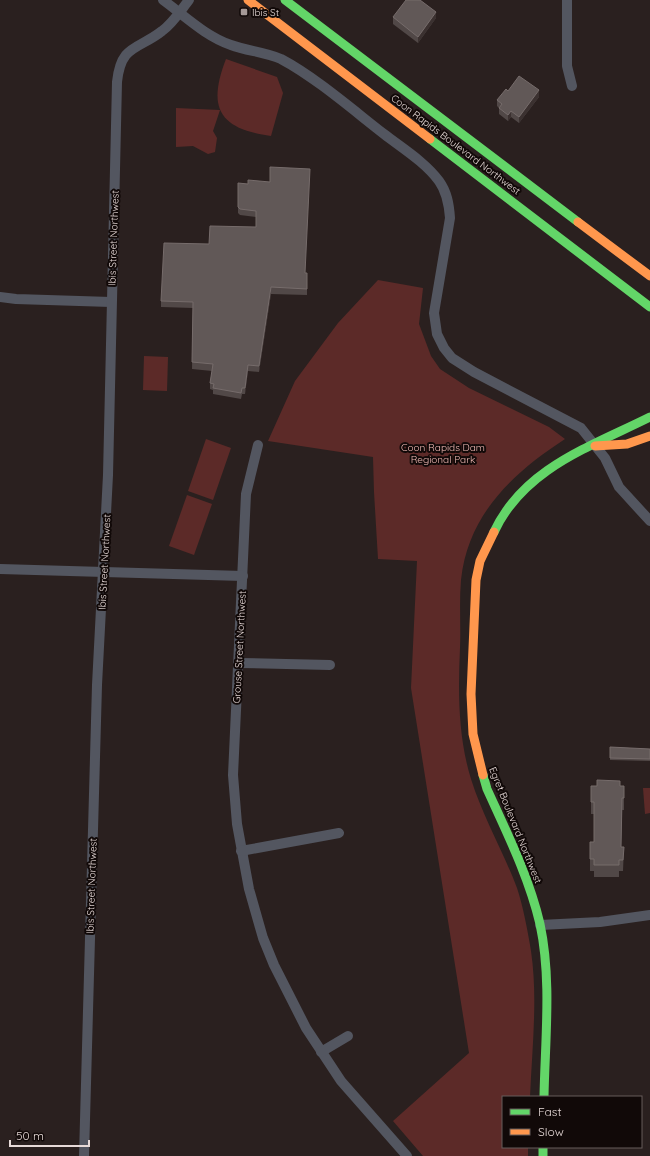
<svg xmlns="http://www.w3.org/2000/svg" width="650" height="1156" viewBox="0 0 650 1156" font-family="Quicksand,sans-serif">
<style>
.green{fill:#5c2a28}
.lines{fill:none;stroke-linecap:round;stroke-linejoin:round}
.street{stroke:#535660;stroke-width:10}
.fast{stroke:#63d668;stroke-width:9}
.slow{stroke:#ff974d;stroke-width:9}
.wall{fill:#514847}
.shaded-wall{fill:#3b3130}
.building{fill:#615857;stroke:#766c6b}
.poi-dot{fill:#a59997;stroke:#110908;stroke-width:1.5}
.labels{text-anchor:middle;stroke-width:4;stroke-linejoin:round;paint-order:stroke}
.poi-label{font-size:10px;fill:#e7dad8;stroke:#110908;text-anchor:start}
.street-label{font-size:10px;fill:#e7dad8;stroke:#110908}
.park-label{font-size:10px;fill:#f1bbb6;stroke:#110908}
</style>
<rect width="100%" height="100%" fill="#2a201f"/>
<g class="green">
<path d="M 226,59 L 277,77 L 283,93 L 271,136 C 219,129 207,108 226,59 Z"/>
<path d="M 176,108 L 220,110 L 213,131 L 217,138 L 215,152 L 208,154 L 193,146 L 176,147 Z"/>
<path d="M 378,280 L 423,288 L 419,324 L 431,356 L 440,369 L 469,388 L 549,427 L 565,439 C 513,473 468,514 461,580 C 459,603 461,626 460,648 C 458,692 458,737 471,779 C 483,817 503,851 517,888 C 523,906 528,932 531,951 C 538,998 532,1049 530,1097 L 503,1097 L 503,1147 L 528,1147 L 528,1156 L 423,1156 L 393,1121 L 469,1053 L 411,688 L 417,561 L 378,559 L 374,492 L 373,457 L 268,441 L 295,381 L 338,323 Z"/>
<path d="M 144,356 L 168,357 L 167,391 L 143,390 Z"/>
<path d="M 206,439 L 231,448 L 213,500 L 188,491 Z"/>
<path d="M 187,495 L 212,504 L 194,555 L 169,546 Z"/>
<path d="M 643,788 L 650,788 L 650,813 L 645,814 Z"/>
</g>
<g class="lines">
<g class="street">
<path d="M 163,0 C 185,16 205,36 231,45 C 247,51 265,52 281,59 C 315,77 353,110 384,134 C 402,148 425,162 439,181 C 447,192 449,204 450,218 L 434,313 L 437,334 L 444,348 L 452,358 L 474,372 L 581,428 L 605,458 L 619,487 L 650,521"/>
<path d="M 567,0 L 567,66 L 572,86"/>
<path d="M 0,297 L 16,299 L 111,302"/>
<path d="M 258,445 L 246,494 L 233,775 L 237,824 L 249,889 L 263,938 L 274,965 L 306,1028 L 341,1081 L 407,1156"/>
<path d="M 0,569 L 243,576"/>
<path d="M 239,663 L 330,665"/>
<path d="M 241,851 L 339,833"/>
<path d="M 540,925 L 600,922 L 650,915"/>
<path d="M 321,1052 L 348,1036"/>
<path d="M 84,1156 L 97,685 L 108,475 L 117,82 C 121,44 138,50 162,31 C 173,23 181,10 189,0"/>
</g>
<g class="fast">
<path d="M 285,0 L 578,222"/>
<path d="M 430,139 L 650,307"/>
<path d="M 494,532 C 524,468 590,447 650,417"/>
<path d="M 483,775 L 487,789 C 507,833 529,877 540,924 C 552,980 545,1040 544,1097"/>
<path d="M 543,1147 L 543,1156"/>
</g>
<g class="slow">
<path d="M 248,0 L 430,139"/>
<path d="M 578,222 L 650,276"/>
<path d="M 595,446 L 627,444 L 650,436"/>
<path d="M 483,775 L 473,734 L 471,694 L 476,580 L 480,561 L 494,532"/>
</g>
</g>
<g class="wall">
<path d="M 393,17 L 436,18 L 418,43 L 393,24 Z"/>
<path d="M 508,91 L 539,97 L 519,123 L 511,117 L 508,121 L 499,114 L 499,108 L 497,106 L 497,100 Z"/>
<path d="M 238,183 L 305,273 L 307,273 L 307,295 L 271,294 L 259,372 L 248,371 L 245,394 L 242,394 L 241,399 L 213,394 L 213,390 L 210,389 L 210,383 L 212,371 L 192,369 L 193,308 L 161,307 L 161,301 L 209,244 L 256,227 L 256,217 L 240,215 L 238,213 Z"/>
<path d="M 610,747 L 650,749 L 650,761 L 610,760 Z"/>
<path d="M 591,786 L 624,786 L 624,810 L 622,810 L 621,847 L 624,847 L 623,871 L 619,871 L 619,877 L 594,877 L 594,871 L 590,871 L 590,842 L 594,842 L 594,814 L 591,814 Z"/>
</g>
<g class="shaded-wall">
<path d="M 436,12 L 436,18 L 418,43 L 418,37 Z"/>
<path d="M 539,90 L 539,97 L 519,123 L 519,117 Z"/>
<path d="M 511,111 L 511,117 L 508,121 L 508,115 Z"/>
<path d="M 271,287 L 271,294 L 259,372 L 259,366 Z"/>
<path d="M 248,365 L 248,371 L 245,394 L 245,388 Z"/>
</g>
<g class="building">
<path d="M 406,0 L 420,0 L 436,12 L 418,37 L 393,17 Z"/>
<path d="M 519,76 L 539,90 L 519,117 L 511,111 L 508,115 L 499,108 L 502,104 L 497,100 L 506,89 L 508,91 Z"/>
<path d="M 270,167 L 310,169 L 305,273 L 307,273 L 307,289 L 271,287 L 259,366 L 248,365 L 245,388 L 242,388 L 241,393 L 213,388 L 214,384 L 210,383 L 213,364 L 192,362 L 193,302 L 161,301 L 164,243 L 209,244 L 210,226 L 256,227 L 256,211 L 240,209 L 238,207 L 238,183 L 248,184 L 248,180 L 270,182 Z"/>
<path d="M 610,747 L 650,749 L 650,759 L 610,758 Z"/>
<path d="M 597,780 L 620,781 L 620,786 L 624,786 L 624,798 L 622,798 L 621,847 L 624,847 L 623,860 L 619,860 L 619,865 L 594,865 L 594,859 L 590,859 L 590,842 L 594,842 L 594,802 L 591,802 L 591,786 L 597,786 Z"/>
</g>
<rect class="poi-dot" x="240" y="8" width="8" height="8" rx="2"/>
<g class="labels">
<g class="poi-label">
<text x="252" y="16">Ibis St</text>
</g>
<g class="street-label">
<text transform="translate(456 144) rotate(37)" y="4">Coon Rapids Boulevard Northwest</text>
<text transform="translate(113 238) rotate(-88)" y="4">Ibis Street Northwest</text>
<text transform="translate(104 562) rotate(-87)" y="4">Ibis Street Northwest</text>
<text transform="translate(239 647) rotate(-87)" y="4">Grouse Street Northwest</text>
<text transform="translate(516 825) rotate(68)" y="4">Egret Boulevard Northwest</text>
<text transform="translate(91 886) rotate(-88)" y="4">Ibis Street Northwest</text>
</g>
<g class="park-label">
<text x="443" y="451">Coon Rapids Dam<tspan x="443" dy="12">Regional Park</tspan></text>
</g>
</g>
<rect x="502" y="1096" width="140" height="52" fill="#110908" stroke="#675d5b"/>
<rect x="510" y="1109" width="20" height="6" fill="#63d668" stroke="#675d5b"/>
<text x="538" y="1116" font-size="12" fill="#e7dad8">Fast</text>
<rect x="510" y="1129" width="20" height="6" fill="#ff974d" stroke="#675d5b"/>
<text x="538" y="1136" font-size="12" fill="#e7dad8">Slow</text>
<path d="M10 1140v6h79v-6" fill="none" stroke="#e7dad8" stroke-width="2"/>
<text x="16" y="1140" font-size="12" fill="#e7dad8" stroke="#110908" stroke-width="3" paint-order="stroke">50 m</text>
</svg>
